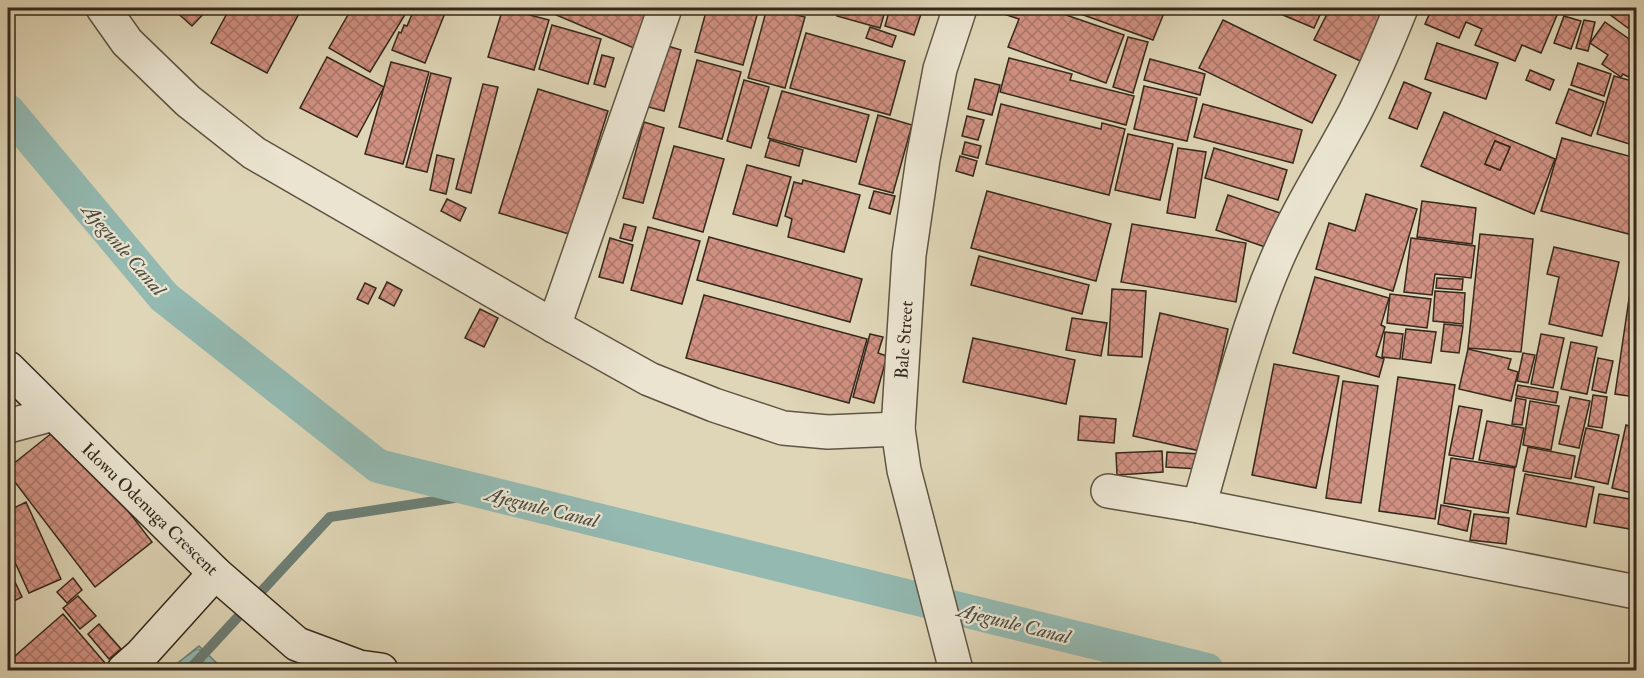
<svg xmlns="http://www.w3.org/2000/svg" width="1644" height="678" viewBox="0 0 1644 678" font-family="'IM FELL Double Pica',serif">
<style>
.water{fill:url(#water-waves);stroke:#6d7f75;stroke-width:1.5}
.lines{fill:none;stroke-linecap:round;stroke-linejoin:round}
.stream{stroke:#6d7f75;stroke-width:10}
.canal{stroke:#93b9b1;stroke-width:34}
.building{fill:url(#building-cross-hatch);stroke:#34281c;stroke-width:1.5;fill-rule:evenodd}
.street-casing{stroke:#5f5443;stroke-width:36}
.secondary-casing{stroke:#34281c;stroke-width:36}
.street{stroke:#eae4d0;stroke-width:33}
.secondary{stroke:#eae4d0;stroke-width:33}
.labels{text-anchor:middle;stroke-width:4.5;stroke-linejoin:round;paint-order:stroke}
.street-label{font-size:18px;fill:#34281c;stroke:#eae4d0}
.water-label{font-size:20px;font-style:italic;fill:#4c4c41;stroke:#eae4d0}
</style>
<defs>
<pattern id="water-waves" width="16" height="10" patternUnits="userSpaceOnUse" patternTransform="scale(1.5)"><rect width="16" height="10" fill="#93b9b1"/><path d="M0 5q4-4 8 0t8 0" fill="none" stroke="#79968f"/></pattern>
<pattern id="building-cross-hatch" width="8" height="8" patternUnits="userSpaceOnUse" patternTransform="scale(1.5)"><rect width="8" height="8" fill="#d19182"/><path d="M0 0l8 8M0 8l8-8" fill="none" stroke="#aa766a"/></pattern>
</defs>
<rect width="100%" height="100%" fill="#dfd6b7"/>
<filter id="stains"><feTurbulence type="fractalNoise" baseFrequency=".00333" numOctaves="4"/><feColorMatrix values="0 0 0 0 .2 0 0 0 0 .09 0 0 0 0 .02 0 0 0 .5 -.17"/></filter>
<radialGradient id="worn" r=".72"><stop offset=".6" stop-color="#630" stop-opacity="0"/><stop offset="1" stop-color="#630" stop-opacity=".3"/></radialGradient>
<path class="water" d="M 199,646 L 224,670 L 169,670 Z"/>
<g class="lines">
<path class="stream" d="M 189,670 L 330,517 L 487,493"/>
<path class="canal" d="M 8,111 L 164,297 L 378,466 L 1207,670"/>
</g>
<g class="building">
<path d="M 172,8 L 209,8 L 192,26 Z"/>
<path d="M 230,8 L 302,8 L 267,73 L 211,43 Z"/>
<path d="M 352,8 L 409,8 L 370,72 L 329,48 Z"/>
<path d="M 417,8 L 447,8 L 425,63 L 392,50 L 399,32 L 401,33 L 404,25 L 407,26 L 413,12 L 415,13 Z"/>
<path d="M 503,8 L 549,20 L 534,70 L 488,57 Z"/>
<path d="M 540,8 L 651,8 L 634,48 Z"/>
<path d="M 707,8 L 759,8 L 743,65 L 695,52 Z"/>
<path d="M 767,8 L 805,17 L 785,88 L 748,78 Z"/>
<path d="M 839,8 L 886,8 L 880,28 L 837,16 Z"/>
<path d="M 890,8 L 923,8 L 914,35 L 885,26 Z"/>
<path d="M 1007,8 L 1046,8 L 1124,35 L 1106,83 L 1008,47 L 1019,19 L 1004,14 Z"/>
<path d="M 1064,8 L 1166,8 L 1153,40 Z"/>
<path d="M 1266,8 L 1323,8 L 1314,28 Z"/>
<path d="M 1330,8 L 1394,8 L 1367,64 L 1314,40 Z"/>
<path d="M 1432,8 L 1560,8 L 1541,53 L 1522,45 L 1515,61 L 1475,45 L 1482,29 L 1466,22 L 1459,38 L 1425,24 Z"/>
<path d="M 1601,8 L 1636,8 L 1636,17 L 1628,28 Z"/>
<path d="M 1564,16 L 1581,21 L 1571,49 L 1554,43 Z"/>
<path d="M 1223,20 L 1336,75 L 1312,123 L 1199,68 Z"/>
<path d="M 1584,20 L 1595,22 L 1588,51 L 1576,48 Z"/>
<path d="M 1605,22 L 1636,44 L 1636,81 L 1623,74 L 1621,77 L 1602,64 L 1608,55 L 1590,43 Z"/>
<path d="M 552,25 L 601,39 L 588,84 L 539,69 Z"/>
<path d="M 870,27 L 896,36 L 892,47 L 866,38 Z"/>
<path d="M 806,33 L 905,61 L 890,115 L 790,88 Z"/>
<path d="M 1128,37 L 1148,42 L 1133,93 L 1113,87 Z"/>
<path d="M 658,43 L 681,50 L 664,111 L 641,105 Z"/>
<path d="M 1437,43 L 1498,63 L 1486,99 L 1425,79 Z"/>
<path d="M 602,55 L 614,58 L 605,87 L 594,84 Z"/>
<path d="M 327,57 L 384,87 L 357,137 L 300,108 Z"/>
<path d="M 1009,58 L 1072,74 L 1070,80 L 1134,96 L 1126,125 L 1000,92 Z"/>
<path d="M 1150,59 L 1205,74 L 1200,95 L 1144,80 Z"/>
<path d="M 697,60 L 741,72 L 722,139 L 679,127 Z"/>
<path d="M 391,62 L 429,72 L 403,164 L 365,154 Z"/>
<path d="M 1578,63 L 1611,74 L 1604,96 L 1571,85 Z"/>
<path d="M 1530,70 L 1554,80 L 1550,90 L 1526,80 Z"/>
<path d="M 431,73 L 451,78 L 427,172 L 406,167 Z"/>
<path d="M 1614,76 L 1636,82 L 1636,146 L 1597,134 Z"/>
<path d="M 975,79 L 1000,85 L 992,115 L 968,109 Z"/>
<path d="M 744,80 L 769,87 L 751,148 L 727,141 Z"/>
<path d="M 1404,82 L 1431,93 L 1417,129 L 1389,118 Z"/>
<path d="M 483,84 L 498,87 L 471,193 L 456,189 Z"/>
<path d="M 1144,86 L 1197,98 L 1187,141 L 1134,129 Z"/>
<path d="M 538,89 L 608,111 L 569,234 L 499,213 Z"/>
<path d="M 1569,89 L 1604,102 L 1591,136 L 1556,123 Z"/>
<path d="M 782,91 L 869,115 L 856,162 L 768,138 Z"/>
<path d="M 1001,104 L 1101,129 L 1102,123 L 1125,129 L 1109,195 L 986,164 Z"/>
<path d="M 1203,104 L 1302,130 L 1293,163 L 1194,137 Z"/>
<path d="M 1444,112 L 1555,159 L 1534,214 L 1421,166 ZM 1495,141 L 1510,147 L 1500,170 L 1485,164 Z"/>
<path d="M 878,115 L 912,125 L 893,193 L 859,184 Z"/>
<path d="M 967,116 L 984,120 L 978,140 L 962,136 Z"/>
<path d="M 644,122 L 664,128 L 643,203 L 623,198 Z"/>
<path d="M 1128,134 L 1173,144 L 1160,200 L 1115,190 Z"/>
<path d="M 1562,138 L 1636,158 L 1636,236 L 1541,211 Z"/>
<path d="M 770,140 L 803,150 L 799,166 L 765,157 Z"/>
<path d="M 1495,141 L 1510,147 L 1500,170 L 1485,164 Z"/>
<path d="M 965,142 L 981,146 L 978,158 L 962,154 Z"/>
<path d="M 674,146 L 724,159 L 703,232 L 653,218 Z"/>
<path d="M 1178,148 L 1206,152 L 1195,218 L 1167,213 Z"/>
<path d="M 1214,148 L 1287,170 L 1278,200 L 1205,178 Z"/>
<path d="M 437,155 L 454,159 L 446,194 L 430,190 Z"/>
<path d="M 960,156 L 977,161 L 973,176 L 956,171 Z"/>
<path d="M 747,165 L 791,177 L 777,226 L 733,214 Z"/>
<path d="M 803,180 L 860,195 L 844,252 L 788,237 L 792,219 L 785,216 L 794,182 L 802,184 Z"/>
<path d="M 874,191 L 895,196 L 890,214 L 869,208 Z"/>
<path d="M 987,191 L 1111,224 L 1096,281 L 971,248 Z"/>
<path d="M 1366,194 L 1417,209 L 1393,291 L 1316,269 L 1329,223 L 1355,231 Z"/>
<path d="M 1228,195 L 1283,214 L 1271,249 L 1216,230 Z"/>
<path d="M 447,199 L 466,208 L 460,221 L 441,211 Z"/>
<path d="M 1422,201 L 1476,208 L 1472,244 L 1417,237 Z"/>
<path d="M 624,224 L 636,227 L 632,241 L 620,238 Z"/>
<path d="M 1132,224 L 1246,243 L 1236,302 L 1121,282 Z"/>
<path d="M 648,227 L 700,241 L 682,304 L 631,290 Z"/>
<path d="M 1480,234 L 1533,239 L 1521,352 L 1468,348 Z"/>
<path d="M 709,237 L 862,279 L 850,322 L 697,280 Z"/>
<path d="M 610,238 L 633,245 L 623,283 L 599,277 Z"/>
<path d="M 1411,238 L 1475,246 L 1471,278 L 1435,274 L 1432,295 L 1404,292 Z"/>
<path d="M 1554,247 L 1619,262 L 1602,336 L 1549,324 L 1559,277 L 1547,274 Z"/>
<path d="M 979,256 L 1089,285 L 1082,314 L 971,285 Z"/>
<path d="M 1633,272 L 1636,273 L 1636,397 L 1615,394 Z"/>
<path d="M 1315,277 L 1389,298 L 1381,325 L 1385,327 L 1376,356 L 1384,359 L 1379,377 L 1293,353 Z"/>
<path d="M 1437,278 L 1463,279 L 1462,290 L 1436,288 Z"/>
<path d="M 387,282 L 402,290 L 394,306 L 379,298 Z"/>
<path d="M 365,283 L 376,288 L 368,304 L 357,299 Z"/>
<path d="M 1112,289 L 1146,291 L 1142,357 L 1108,355 Z"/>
<path d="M 1435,291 L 1465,293 L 1463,324 L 1433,321 Z"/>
<path d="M 1390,294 L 1431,299 L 1427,328 L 1387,323 Z"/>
<path d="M 704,295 L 867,339 L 849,403 L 686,358 Z"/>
<path d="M 480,309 L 498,318 L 484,347 L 465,338 Z"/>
<path d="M 1160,313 L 1228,329 L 1200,451 L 1133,436 Z"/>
<path d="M 1072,318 L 1107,323 L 1101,356 L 1066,350 Z"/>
<path d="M 1444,324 L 1463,326 L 1459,353 L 1441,351 Z"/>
<path d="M 1406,329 L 1436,332 L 1431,363 L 1402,359 Z"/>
<path d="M 1385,332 L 1403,334 L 1400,359 L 1382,357 Z"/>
<path d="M 870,334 L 883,337 L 878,353 L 887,356 L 874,403 L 853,397 Z"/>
<path d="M 1541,334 L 1564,338 L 1553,388 L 1531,384 Z"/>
<path d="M 973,338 L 1075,360 L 1066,404 L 963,382 Z"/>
<path d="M 1571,342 L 1597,347 L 1587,394 L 1561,389 Z"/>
<path d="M 1468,349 L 1511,359 L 1508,369 L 1518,372 L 1511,401 L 1459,389 Z"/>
<path d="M 1523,353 L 1535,355 L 1528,383 L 1517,381 Z"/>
<path d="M 1598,358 L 1613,361 L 1606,393 L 1592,390 Z"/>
<path d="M 1274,364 L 1339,376 L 1316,488 L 1252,475 Z"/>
<path d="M 1398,377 L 1455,385 L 1435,519 L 1379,511 Z"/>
<path d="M 1343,381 L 1378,386 L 1361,503 L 1326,498 Z"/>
<path d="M 1518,385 L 1558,392 L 1556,403 L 1516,396 Z"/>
<path d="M 1593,395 L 1607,397 L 1602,428 L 1588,426 Z"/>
<path d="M 1570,397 L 1590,401 L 1579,448 L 1559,444 Z"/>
<path d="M 1516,398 L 1526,400 L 1522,425 L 1512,424 Z"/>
<path d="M 1530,401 L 1559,406 L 1551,450 L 1523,445 Z"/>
<path d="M 1459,406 L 1482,410 L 1473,459 L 1449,455 Z"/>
<path d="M 1080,416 L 1116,419 L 1114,443 L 1078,440 Z"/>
<path d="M 1487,421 L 1524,428 L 1516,467 L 1479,460 Z"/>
<path d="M 62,425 L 152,542 L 95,587 L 8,473 L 8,468 Z"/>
<path d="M 1626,425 L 1636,428 L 1636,494 L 1612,488 Z"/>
<path d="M 1586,428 L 1619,435 L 1608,484 L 1575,477 Z"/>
<path d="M 1528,447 L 1575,456 L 1571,479 L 1523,471 Z"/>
<path d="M 1162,451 L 1163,472 L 1117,475 L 1116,453 Z"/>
<path d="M 1167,452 L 1199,454 L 1198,469 L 1166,467 Z"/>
<path d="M 1451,458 L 1515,468 L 1508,513 L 1444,503 Z"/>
<path d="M 1525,474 L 1594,487 L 1586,527 L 1517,514 Z"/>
<path d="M 1599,494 L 1636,500 L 1636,530 L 1594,523 Z"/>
<path d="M 26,502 L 61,579 L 29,593 L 8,547 L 8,511 Z"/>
<path d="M 1441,505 L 1471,511 L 1467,531 L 1438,524 Z"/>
<path d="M 1474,514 L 1509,518 L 1506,544 L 1470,540 Z"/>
<path d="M 8,567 L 22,597 L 8,604 Z"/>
<path d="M 73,578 L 82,590 L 67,603 L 57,592 Z"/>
<path d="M 78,596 L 96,616 L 80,629 L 63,608 Z"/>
<path d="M 63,614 L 111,670 L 8,670 L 8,662 Z"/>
<path d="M 99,624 L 121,649 L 109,659 L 88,634 Z"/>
</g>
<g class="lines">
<defs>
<g id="street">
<path d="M 103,8 L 127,42 L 188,101 L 254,153 L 554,326 L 649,379 L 714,405 L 783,428 L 828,432 L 898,429"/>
<path d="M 554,326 L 665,8"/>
<path d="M 8,426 L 53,414"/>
<path d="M 1108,491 L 1199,506 L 1636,592"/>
<path d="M 1199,506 C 1223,424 1242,340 1276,261 C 1298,209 1329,162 1355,112 C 1372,78 1387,43 1401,8"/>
<path d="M 956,670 L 904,470 L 898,429 L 909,255 L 923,159 L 940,69 L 960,8"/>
</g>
<g id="secondary">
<path d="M 8,368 L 215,573 L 297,644 L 359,667 L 381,670"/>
<path d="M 124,670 L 141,655 L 215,573"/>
</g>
</defs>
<use href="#street" class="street-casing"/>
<use href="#secondary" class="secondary-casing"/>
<use href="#street" class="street"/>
<use href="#secondary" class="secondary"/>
</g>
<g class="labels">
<g class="street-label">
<text transform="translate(904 340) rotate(-86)" y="6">Bale Street</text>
<text transform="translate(150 509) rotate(44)" y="6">Idowu Odenuga Crescent</text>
</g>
<g class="water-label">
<text transform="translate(124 249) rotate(49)" y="7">Ajegunle Canal</text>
<text transform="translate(542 507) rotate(14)" y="7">Ajegunle Canal</text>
<text transform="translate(1014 623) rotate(14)" y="7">Ajegunle Canal</text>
</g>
</g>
<rect width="1644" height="678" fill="none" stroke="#dfd6b7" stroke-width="30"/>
<rect x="9" y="9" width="1626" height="660" fill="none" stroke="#34281c" stroke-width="3"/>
<rect x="15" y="15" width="1614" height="648" fill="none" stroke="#34281c" stroke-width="1.5"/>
<rect width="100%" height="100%" filter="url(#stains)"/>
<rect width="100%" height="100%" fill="url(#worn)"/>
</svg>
